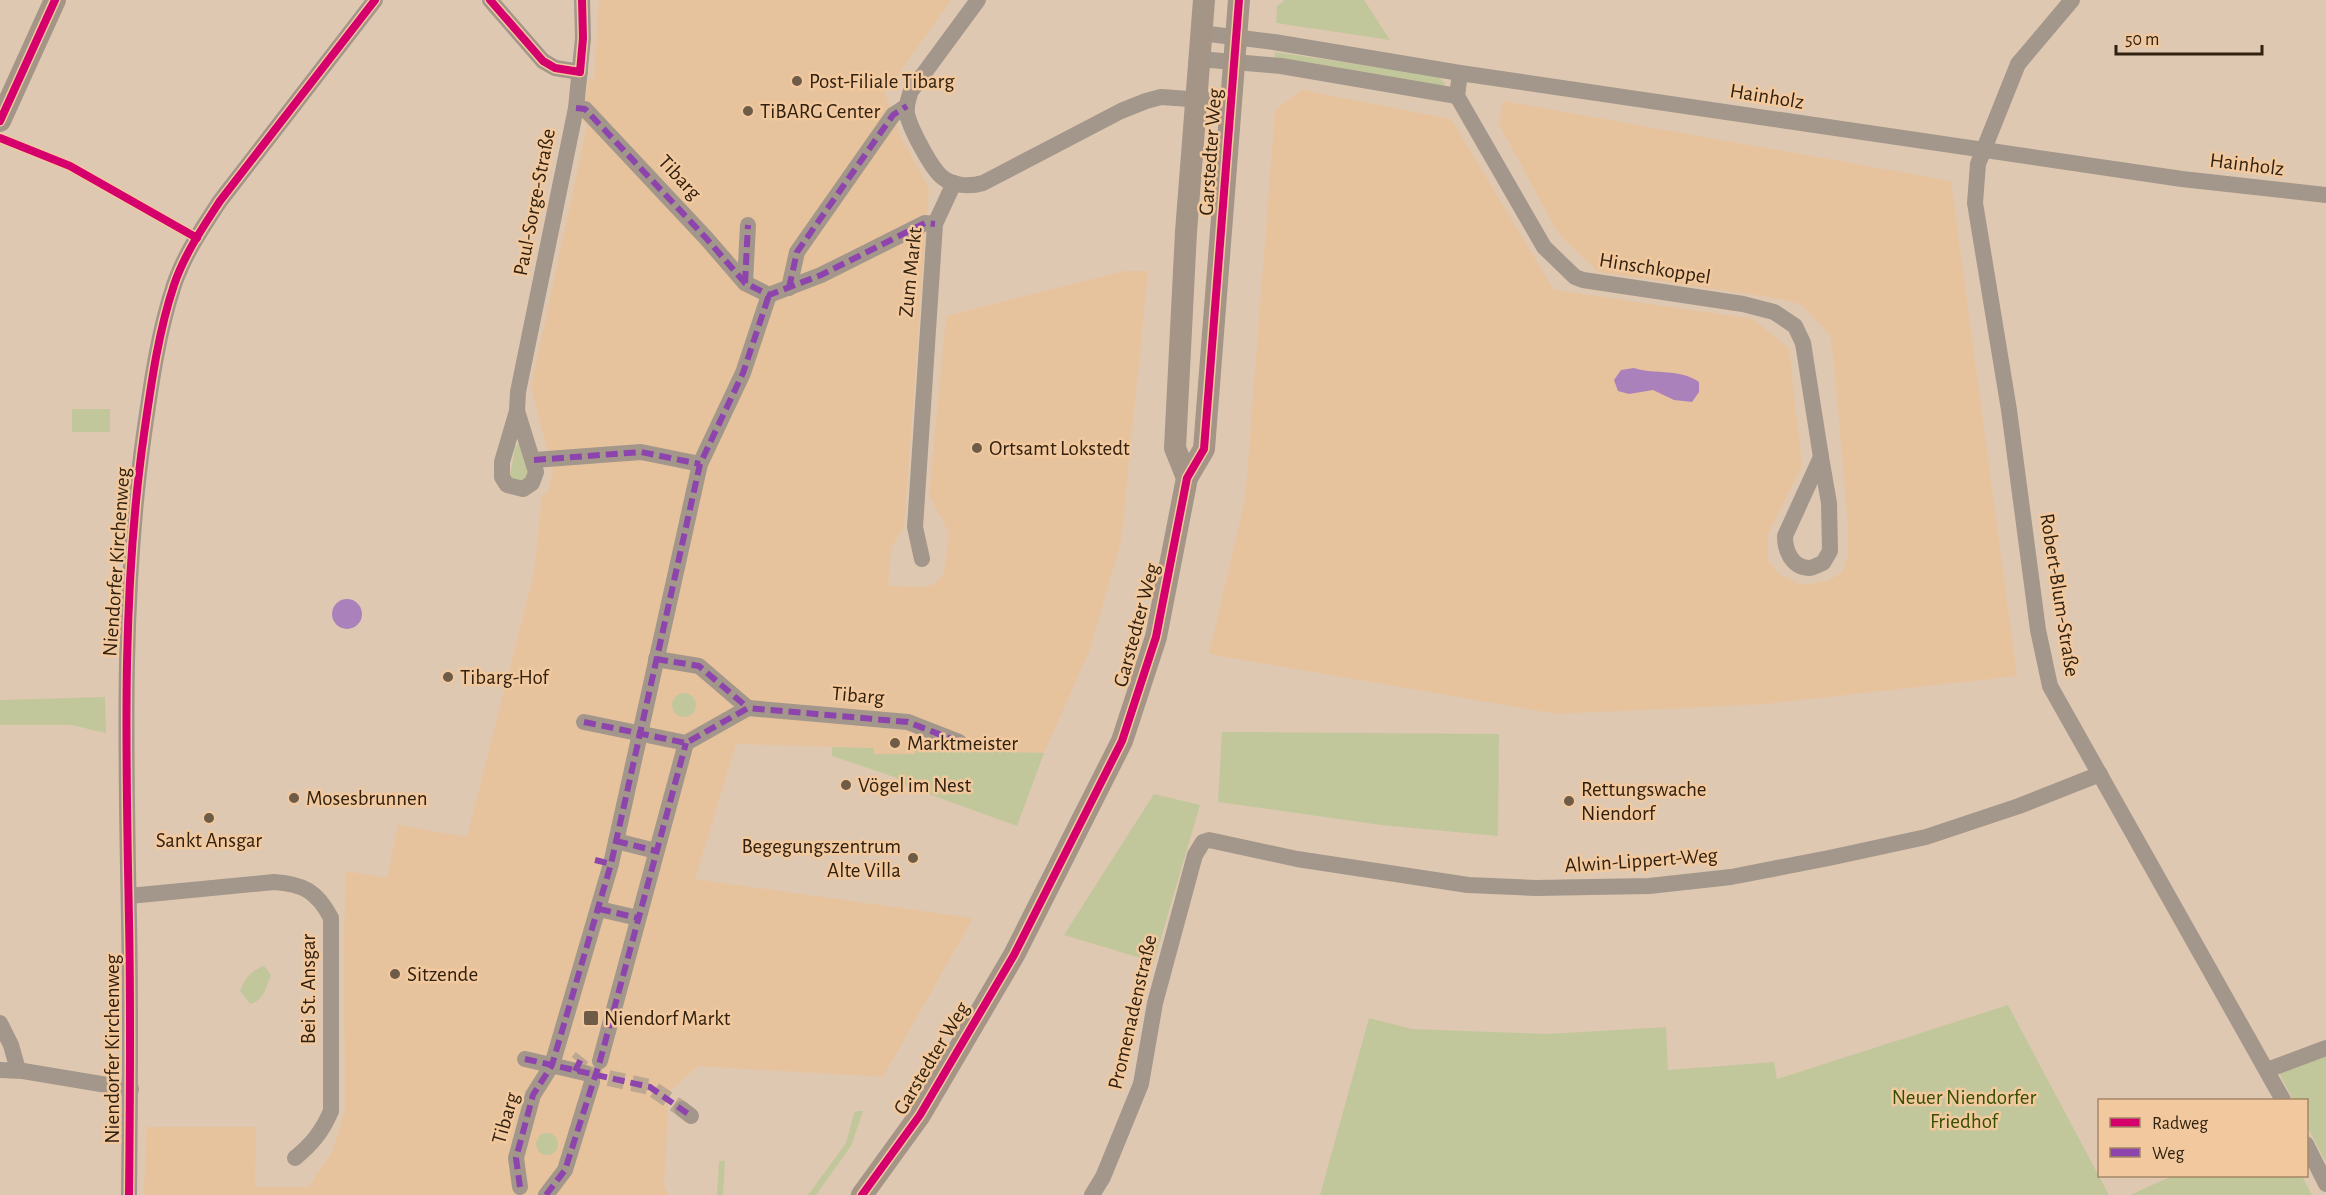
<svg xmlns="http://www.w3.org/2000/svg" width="2326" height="1195" viewBox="0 0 2326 1195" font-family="'Alegreya Sans',sans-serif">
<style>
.built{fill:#e7c39d}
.green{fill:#c2c79b}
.water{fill:#ab81bb}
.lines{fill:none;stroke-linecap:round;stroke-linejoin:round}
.street-tunnel{stroke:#bca791;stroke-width:16;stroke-dasharray:16 8;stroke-linecap:butt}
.street{stroke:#a3968a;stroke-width:16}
.secondary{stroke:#a49586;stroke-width:22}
.quiet{stroke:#8e44ad;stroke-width:6;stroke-dasharray:12 6;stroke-linecap:butt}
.cycleway-casing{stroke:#f2c99e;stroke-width:11}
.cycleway{stroke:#d6006c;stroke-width:8}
.poi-dot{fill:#6e5b48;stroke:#f2c99e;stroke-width:2}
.labels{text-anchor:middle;stroke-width:5;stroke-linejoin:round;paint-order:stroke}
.poi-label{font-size:21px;fill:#312110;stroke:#f2c99e;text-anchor:start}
.street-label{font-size:21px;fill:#312110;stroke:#f2c99e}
.park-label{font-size:21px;fill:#354f00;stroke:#f2c99e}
</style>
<rect width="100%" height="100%" fill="#dfc8b1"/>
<g class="built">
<path d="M 599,0 L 951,0 L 885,93 L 900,135 L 929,189 L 904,527 L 891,548 L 888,586 L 924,587 L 934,584 L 944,574 L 949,533 L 929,495 L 946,316 L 1124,271 L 1148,271 L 1121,542 L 1090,649 L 1044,753 L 916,749 L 915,754 L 874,754 L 873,748 L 736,744 L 695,879 L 973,918 L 883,1077 L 698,1066 L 669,1092 L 664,1185 L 668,1195 L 144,1195 L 146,1127 L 256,1127 L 255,1187 L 309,1187 L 333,1150 L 345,1111 L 344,935 L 346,871 L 387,878 L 398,825 L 467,837 L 534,573 L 542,496 L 548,492 L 553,472 L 531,387 L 587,126 L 582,120 L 589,79 L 594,79 Z"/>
<path d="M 1302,90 L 1451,119 L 1554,290 L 1753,319 L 1789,348 L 1802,466 L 1768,534 L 1768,561 L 1779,574 L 1801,585 L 1827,581 L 1842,573 L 1848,555 L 1848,524 L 1833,353 L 1830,335 L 1802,305 L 1781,299 L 1598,272 L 1558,233 L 1499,124 L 1503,101 L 1951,181 L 2017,676 L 1765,704 L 1556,714 L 1209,654 L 1245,500 L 1275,110 Z"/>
</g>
<g class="green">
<path d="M 1285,0 L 1364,0 L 1390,40 L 1276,23 L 1277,6 Z"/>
<path d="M 1275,52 L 1438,76 L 1446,85 L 1434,85 L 1275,59 Z"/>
<rect x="72" y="409" width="38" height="23"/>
<path d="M 518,444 C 526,452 530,472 524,481 L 515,482 L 510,476 L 515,447 Z"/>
<circle cx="684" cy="705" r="12"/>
<path d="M 105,697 L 106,733 L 71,725 L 0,725 L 0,700 Z"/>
<path d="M 1222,732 L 1499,734 L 1498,836 L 1381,825 L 1218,802 Z"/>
<path d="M 832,747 L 874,748 L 874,754 L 915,754 L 915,749 L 1044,753 L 1017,826 L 901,784 L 897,778 L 832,756 Z"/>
<path d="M 1154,794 L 1200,805 L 1154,962 L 1064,935 Z"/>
<path d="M 264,966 L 271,975 C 265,989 265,1000 250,1004 L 240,991 C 245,979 251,970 264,966 Z"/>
<path d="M 2008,1005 L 2109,1195 L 1320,1195 L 1369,1018 L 1412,1029 L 1549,1034 L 1666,1027 L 1668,1070 L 1774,1062 L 1777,1079 Z"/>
<path d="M 2326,1055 L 2326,1163 L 2307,1126 L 2306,1100 L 2293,1100 L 2279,1073 Z"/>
<path d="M 857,1111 L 863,1111 L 851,1146 L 816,1195 L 808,1195 L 846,1143 L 854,1113 Z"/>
<circle cx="547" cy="1144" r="11"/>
<path d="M 719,1161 L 725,1161 L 723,1195 L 717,1195 Z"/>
<path d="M 2172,1176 L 2302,1176 L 2312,1195 L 2130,1195 Z"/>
</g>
<g class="water">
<path d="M 1634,368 C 1656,375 1679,368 1699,382 L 1699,392 L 1692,402 L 1674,400 L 1653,390 L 1629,394 L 1618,391 L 1614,380 L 1621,370 Z"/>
<circle cx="347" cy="614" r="15"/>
</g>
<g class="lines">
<g class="street-tunnel">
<path d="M 578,1062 L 582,1057"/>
<path d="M 585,1073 L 650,1087 L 682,1109"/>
</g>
<g class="street">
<path d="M 490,0 L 543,61 L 555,68 L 580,72"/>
<path d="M 978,0 L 911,91 C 908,99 906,106 907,114 C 910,128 931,168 942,177 C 953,186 969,187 983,183 L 1121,111 L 1146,101 L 1161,97 L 1232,102"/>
<path d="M 2072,0 L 2018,64 L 1978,164 L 1975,203 L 2009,410 L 2038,630 L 2050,686 L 2283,1100"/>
<path d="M 1201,33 L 1274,42 L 1460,73 L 2182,179 L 2326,195"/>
<path d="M 1199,59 L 1281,66 L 1457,96"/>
<path d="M 1460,73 L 1457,96 L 1544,247 L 1575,277 L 1583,280 L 1743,304 L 1774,312 L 1795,326 L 1803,343 L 1821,457"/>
<path d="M 576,108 L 585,109 L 706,238 L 745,283 L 769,295 L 821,275 L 925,223 L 935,224"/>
<path d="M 745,283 L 748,225"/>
<path d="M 789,288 L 797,252 L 893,115 L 907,106"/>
<path d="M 517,411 L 518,392 L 576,108 L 583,38 L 582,0"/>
<path d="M 517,411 L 536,472 L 532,483 L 523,489 L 507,485 L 502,477 L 502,462 Z"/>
<path d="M 1821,457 L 1829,503 L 1830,551 L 1823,563 C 1819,564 1813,568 1809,568 C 1791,567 1785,550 1785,536 Z"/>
<path d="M 534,460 L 641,452 L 700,464"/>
<path d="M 922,559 L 915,527 L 935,224 L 954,183"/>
<path d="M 656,659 L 699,666 L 748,708"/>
<path d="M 584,722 L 686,743 L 748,708 L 908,722 L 959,742"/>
<path d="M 616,841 L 656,851"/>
<path d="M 129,896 L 274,882 C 303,884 317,891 331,918 L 331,1111 C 322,1132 312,1144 295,1158"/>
<path d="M 599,909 L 638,918"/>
<path d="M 0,1023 L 11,1045 L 18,1070"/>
<path d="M 525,1059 L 585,1073"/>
<path d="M 600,1061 L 686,743"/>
<path d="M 0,1070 L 23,1071 L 131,1089"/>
<path d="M 2267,1070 L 2326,1048"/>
<path d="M 682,1109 L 691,1116"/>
<path d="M 2306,1144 L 2326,1184"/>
<path d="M 520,1187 L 516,1158 L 533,1095 L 552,1065 L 611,864 L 700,464 L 743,373 L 769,295"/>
<path d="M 129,1195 C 130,1104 131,1012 129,921 C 126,758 121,596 144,434 C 151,385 158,333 174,285 C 184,255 203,227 220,201 L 375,0"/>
<path d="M 546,1195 L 565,1170 L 592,1082"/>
<path d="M 1092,1195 L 1103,1177 L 1141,1084 L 1155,1003 L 1195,855 L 1203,842 L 1209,840 L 1297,859 L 1468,885 L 1536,888 L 1649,886 L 1731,877 L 1829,858 L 1926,837 L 2019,806 L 2100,774"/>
</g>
<g class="secondary">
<path d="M 0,121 L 55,0"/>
<path d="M 1187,478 L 1175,448 L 1186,232 L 1204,0"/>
<path d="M 862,1195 L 920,1115 L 1014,955 L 1122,741 L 1156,637 L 1187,478 L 1204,449 L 1239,0"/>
</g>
<g class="quiet">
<path d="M 576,108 L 585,109 L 706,238 L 745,283 L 769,295 L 821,275 L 925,223 L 935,224"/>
<path d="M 745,283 L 748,225"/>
<path d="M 789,288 L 797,252 L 893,115 L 907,106"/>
<path d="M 534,460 L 641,452 L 700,464"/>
<path d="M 656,659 L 699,666 L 748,708"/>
<path d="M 584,722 L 686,743 L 748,708 L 908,722 L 959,742"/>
<path d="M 616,841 L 656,851"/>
<path d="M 595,860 L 611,864"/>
<path d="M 599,909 L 638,918"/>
<path d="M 525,1059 L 650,1087 L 691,1116"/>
<path d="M 575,1071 L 582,1057"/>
<path d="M 520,1187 L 516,1158 L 533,1095 L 552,1065 L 611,864 L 700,464 L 743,373 L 769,295"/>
<path d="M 546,1195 L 565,1170 L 600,1061 L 686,743"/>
</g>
<defs>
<g id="cycleway">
<path d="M 490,0 L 543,61 L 555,68 L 580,72 L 583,38 L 582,0"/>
<path d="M 0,121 L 55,0"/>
<path d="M 0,138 L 70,166 L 197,238"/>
<path d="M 129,1195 C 130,1104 131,1012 129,921 C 126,758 121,596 144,434 C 151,385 158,333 174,285 C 184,255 203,227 220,201 L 375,0"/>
<path d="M 862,1195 L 920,1115 L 1014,955 L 1122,741 L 1156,637 L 1187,478 L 1204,449 L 1239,0"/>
</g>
</defs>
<use href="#cycleway" class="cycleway-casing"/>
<use href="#cycleway" class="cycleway"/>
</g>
<g class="poi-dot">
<circle cx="797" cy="81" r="6"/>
<circle cx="748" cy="111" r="6"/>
<circle cx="977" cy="448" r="6"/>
<circle cx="448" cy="677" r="6"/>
<circle cx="895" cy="743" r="6"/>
<circle cx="846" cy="785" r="6"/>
<circle cx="294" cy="798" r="6"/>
<circle cx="1569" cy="801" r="6"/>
<circle cx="209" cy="818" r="6"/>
<circle cx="913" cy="858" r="6"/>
<circle cx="395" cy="974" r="6"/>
<rect x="583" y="1010" width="16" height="16" rx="3"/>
</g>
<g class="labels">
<g class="poi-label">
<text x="809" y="88">Post-Filiale Tibarg</text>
<text x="760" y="118">TiBARG Center</text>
<text x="989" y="455">Ortsamt Lokstedt</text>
<text x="460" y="684">Tibarg-Hof</text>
<text x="907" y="750">Marktmeister</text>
<text x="858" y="792">Vögel im Nest</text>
<text x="1581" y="796">Rettungswache<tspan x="1581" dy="24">Niendorf</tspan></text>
<text x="306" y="805">Mosesbrunnen</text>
<text x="209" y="847" text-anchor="middle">Sankt Ansgar</text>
<text x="901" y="853" text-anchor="end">Begegungszentrum<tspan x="901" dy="24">Alte Villa</tspan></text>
<text x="407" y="981">Sitzende</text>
<text x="604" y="1025">Niendorf Markt</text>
</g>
<g class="street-label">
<text transform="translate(1767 96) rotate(9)" y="7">Hainholz</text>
<text transform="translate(1210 152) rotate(-86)" y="7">Garstedter Weg</text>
<text transform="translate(2247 164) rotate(7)" y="7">Hainholz</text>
<text transform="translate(680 177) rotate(47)" y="7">Tibarg</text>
<text transform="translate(534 202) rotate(-79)" y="7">Paul-Sorge-Straße</text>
<text transform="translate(1655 268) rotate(9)" y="7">Hinschkoppel</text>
<text transform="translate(910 272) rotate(-84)" y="7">Zum Markt</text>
<text transform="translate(116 562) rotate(-86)" y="7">Niendorfer Kirchenweg</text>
<text transform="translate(2060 595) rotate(81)" y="7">Robert-Blum-Straße</text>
<text transform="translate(1136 625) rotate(-75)" y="7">Garstedter Weg</text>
<text transform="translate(858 695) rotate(5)" y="7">Tibarg</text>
<text transform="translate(1641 860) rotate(-4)" y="7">Alwin-Lippert-Weg</text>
<text transform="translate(308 989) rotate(-90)" y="7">Bei St. Ansgar</text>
<text transform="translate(1132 1012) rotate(-77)" y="7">Promenadenstraße</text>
<text transform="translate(112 1049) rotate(-90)" y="7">Niendorfer Kirchenweg</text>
<text transform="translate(931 1058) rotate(-59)" y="7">Garstedter Weg</text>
<text transform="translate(505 1118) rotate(-74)" y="7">Tibarg</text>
</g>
<g class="park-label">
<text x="1964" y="1104">Neuer Niendorfer<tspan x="1964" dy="24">Friedhof</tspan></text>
</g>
</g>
<rect x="2098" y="1099" width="210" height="78" fill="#f2c99e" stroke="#a58665" stroke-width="1.5"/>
<rect x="2110" y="1118" width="30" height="9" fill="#d6006c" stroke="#a58665" stroke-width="1.5"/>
<text x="2152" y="1129" font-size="18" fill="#312110">Radweg</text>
<rect x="2110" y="1148" width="30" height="9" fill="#8e44ad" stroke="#a58665" stroke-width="1.5"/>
<text x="2152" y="1159" font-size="18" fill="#312110">Weg</text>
<path d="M2116 45v9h146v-9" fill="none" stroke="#312110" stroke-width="3"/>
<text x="2125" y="45" font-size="18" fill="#312110" stroke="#f2c99e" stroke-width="4.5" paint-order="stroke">50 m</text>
</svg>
